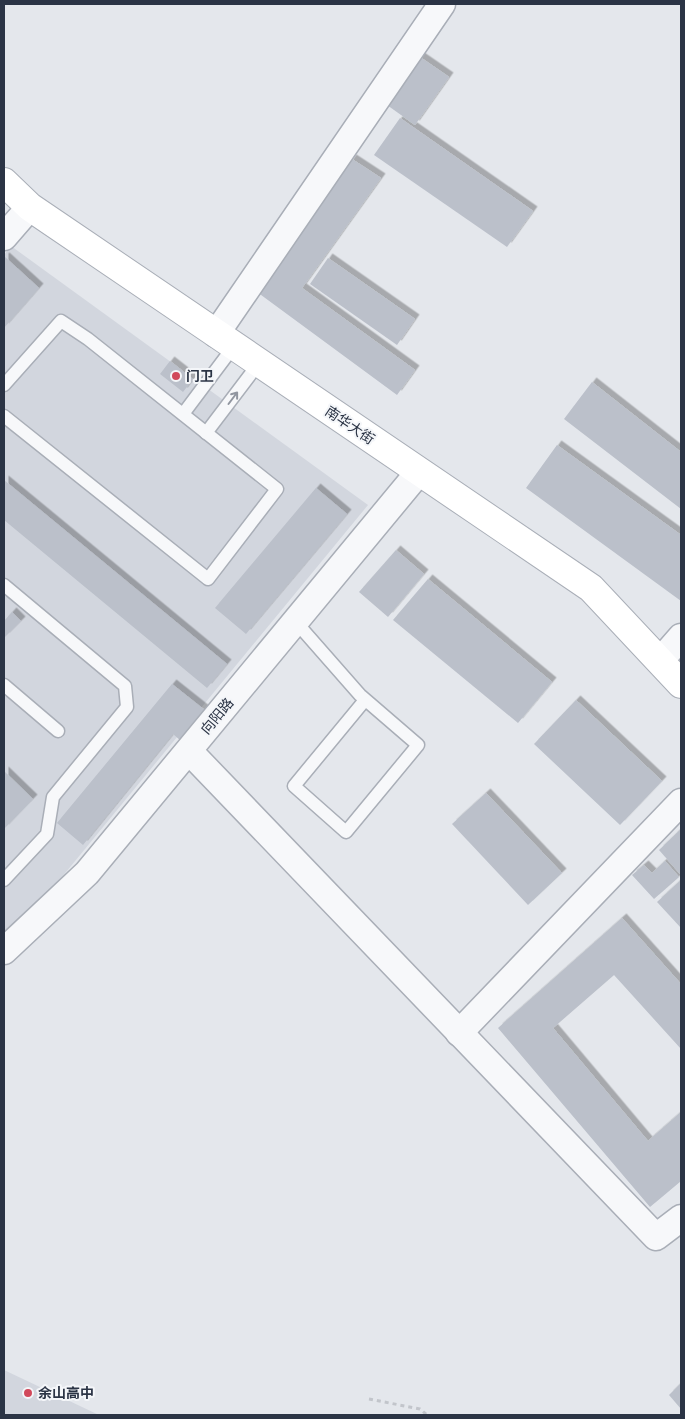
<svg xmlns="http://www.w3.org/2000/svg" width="685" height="1419" viewBox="0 0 685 1419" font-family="Karla,'Noto Sans SC',sans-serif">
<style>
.built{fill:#d2d6de}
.building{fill:#bbc0ca;filter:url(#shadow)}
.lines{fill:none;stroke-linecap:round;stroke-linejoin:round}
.lane-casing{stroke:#a9aeb7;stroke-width:15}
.street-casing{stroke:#a9aeb7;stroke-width:29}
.secondary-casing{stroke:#a9aeb7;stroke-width:30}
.path{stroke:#c2c5cb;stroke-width:3;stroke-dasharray:4 4;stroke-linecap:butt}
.lane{stroke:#f7f8fa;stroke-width:12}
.street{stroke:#f7f8fa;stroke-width:26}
.secondary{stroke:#fff;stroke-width:28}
.oneway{stroke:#9196a0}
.poi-dot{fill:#d1495b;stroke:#f4f6f9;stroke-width:2}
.labels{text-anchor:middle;stroke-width:4;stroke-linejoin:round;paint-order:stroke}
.poi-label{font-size:14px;font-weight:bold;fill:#2b3445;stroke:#f4f6f9;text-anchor:start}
.street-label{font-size:14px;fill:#2b3445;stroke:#f4f6f9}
</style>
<defs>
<filter id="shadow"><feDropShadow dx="4.5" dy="-4.5" stdDeviation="0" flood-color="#0004"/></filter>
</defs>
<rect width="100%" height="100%" fill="#e4e7ec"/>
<g class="built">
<path d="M 11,246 L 368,505 L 43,900 L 7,930 L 4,930 L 4,255 Z"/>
<path d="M 4,1370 L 99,1415 L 4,1415 Z"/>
</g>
<g class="building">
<path d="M 420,57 L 449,77 L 415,125 L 387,105 Z"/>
<path d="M 400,118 L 533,211 L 507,247 L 374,155 Z"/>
<path d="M 352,159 L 381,178 L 302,288 L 415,370 L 397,395 L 257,292 L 314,210 L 316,211 Z"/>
<path d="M 5,257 L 39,288 L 4,328 L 4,258 Z"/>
<path d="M 328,258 L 415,319 L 397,345 L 310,284 Z"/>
<path d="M 170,361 L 193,379 L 183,392 L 160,374 Z"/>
<path d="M 592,382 L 681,452 L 681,509 L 564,419 Z"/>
<path d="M 557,445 L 681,535 L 681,601 L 526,488 Z"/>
<path d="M 4,480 L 227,664 L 207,688 L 4,520 Z"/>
<path d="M 316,488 L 347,514 L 246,634 L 215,608 Z"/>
<path d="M 396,550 L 424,574 L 388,617 L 359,592 Z"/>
<path d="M 428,579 L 552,682 L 518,723 L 393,620 Z"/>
<path d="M 12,612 L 21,621 L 5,637 L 4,635 L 4,621 Z"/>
<path d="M 172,684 L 206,711 L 181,741 L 173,734 L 83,845 L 57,823 Z"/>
<path d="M 576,700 L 662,781 L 620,825 L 534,744 Z"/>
<path d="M 4,771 L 33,799 L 4,829 Z"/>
<path d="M 486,793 L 562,873 L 528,905 L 452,824 Z"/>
<path d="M 681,829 L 681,875 L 659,850 Z"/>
<path d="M 665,861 L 679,877 L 654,899 L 632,875 L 644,865 L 652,873 Z"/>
<path d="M 681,880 L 681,928 L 657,902 Z"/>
<path d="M 622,918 L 681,984 L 681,1049 L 614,975 L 553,1028 L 648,1141 L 681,1112 L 681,1181 L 650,1207 L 498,1028 Z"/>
<path d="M 681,1383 L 681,1409 L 669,1395 Z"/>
</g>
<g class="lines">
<defs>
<g id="lane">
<path d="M 4,385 L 61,321 L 88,339 L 277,489 L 208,579 L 4,416"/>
<path d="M 183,414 L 234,346"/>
<path d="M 206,433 L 259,363"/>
<path d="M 4,585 L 125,686 L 127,707 L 53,797 L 47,834 L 4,880"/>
<path d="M 295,621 L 360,695 L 418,745 L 346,832 L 294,786 L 365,700"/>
<path d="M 4,685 L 58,731"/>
</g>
<g id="street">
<path d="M 4,237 L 30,207"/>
<path d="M 216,334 L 442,4"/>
<path d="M 660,661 L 681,637"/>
<path d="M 189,751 L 656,1237 L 681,1218"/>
<path d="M 4,951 L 87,873 L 419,472"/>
<path d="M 459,1033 L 681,802"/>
</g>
<path id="secondary" d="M 4,182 L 30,207 L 591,588 L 681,684"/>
</defs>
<use href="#lane" class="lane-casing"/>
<use href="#street" class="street-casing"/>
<use href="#secondary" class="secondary-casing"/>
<path class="path" d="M 369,1399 L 420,1409 L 427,1415"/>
<use href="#lane" class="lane"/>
<use href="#street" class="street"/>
<use href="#secondary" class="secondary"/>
</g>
<defs><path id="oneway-shaft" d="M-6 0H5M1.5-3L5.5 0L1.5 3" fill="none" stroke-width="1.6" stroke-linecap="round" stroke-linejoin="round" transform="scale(1.25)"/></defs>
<use class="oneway" href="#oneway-shaft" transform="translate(233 398) rotate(-53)"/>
<g class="poi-dot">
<circle cx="176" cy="376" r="5"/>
<circle cx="28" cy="1393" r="5"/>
</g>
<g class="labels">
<g class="poi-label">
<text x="186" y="381">门卫</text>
<text x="38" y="1398">余山高中</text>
</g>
<g class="street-label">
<text transform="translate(350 425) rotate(34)" y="5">南华大街</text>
<text transform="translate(217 716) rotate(-50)" y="5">向阳路</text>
</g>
</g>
<rect width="685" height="1419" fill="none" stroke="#2b3445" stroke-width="10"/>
</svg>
